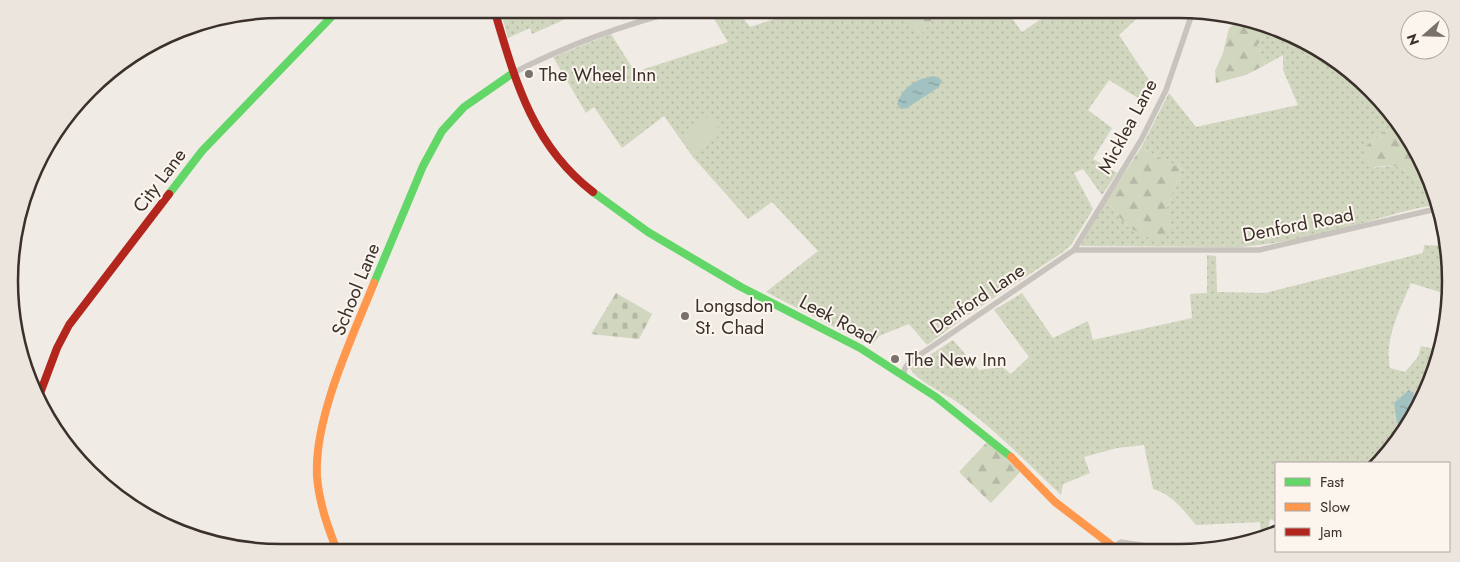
<svg xmlns="http://www.w3.org/2000/svg" width="1460" height="562" viewBox="0 0 1460 562" font-family="Jost,sans-serif">
<style>
.grass{fill:url(#grass-dots)}
.forest{fill:url(#forest-firs)}
.cemetery{fill:url(#cemetery-stones)}
.park{fill:#d1d6bf}
.water{fill:url(#water-ripples)}
.lines{fill:none;stroke-linecap:round;stroke-linejoin:round}
.street{stroke:#c9c3be;stroke-width:5.5}
.fast{stroke:#63d668;stroke-width:8}
.slow{stroke:#ff974d;stroke-width:8}
.jam{stroke:#b3261e;stroke-width:8}
.poi-dot{fill:#7a716c;stroke:#fbf5ee;stroke-width:2}
.labels{text-anchor:middle;stroke-width:4;stroke-linejoin:round;paint-order:stroke}
.poi-label{font-size:19px;fill:#3b302b;stroke:#fbf5ee;text-anchor:start}
.street-label{font-size:19px;fill:#3b302b;stroke:#fbf5ee}
.rim{fill:none;stroke:#3b302b;stroke-width:2.5}
</style>
<defs>
<pattern id="grass-dots" width="8" height="8" patternUnits="userSpaceOnUse" patternTransform="scale(1.25)"><rect width="8" height="8" fill="#d1d6bf"/><path d="M2 2h.1M6 6h.1" fill="none" stroke="#b4b8a4" stroke-width="1.8" stroke-linecap="round"/></pattern>
<pattern id="forest-firs" width="22" height="20" patternUnits="userSpaceOnUse" patternTransform="scale(1.25)"><rect width="22" height="20" fill="#d1d6bf"/><path d="M5 1l3.5 6h-7zM16 11l3.5 6h-7z" fill="#b4b8a4"/></pattern>
<pattern id="cemetery-stones" width="16" height="16" patternUnits="userSpaceOnUse" patternTransform="scale(1.25)"><rect width="16" height="16" fill="#d1d6bf"/><path d="M2 7V4a2 2 0 0 1 4 0v3zM10 15v-3a2 2 0 0 1 4 0v3z" fill="#b4b8a4"/></pattern>
<pattern id="water-ripples" width="26" height="14" patternUnits="userSpaceOnUse" patternTransform="scale(1.25)"><rect width="26" height="14" fill="#a1c2c1"/><path d="M2 4q2-2 4 0t4 0M15 11q2-2 4 0t4 0" fill="none" stroke="#849e9d"/></pattern>
</defs>
<rect width="100%" height="100%" fill="#f0ebe5"/>
<g class="grass">
<path d="M 500,9 L 588,9 L 532,34 L 530,28 L 508,38 Z"/>
<path d="M 619,9 L 666,9 L 623,20 Z"/>
<path d="M 708,9 L 736,9 L 750,27 L 793,13 L 791,9 L 901,9 L 921,34 L 937,15 L 946,9 L 1005,9 L 1022,32 L 1056,9 L 1147,9 L 1119,35 L 1149,80 L 1138,98 L 1109,80 L 1088,110 L 1112,128 L 1093,159 L 1117,173 L 1102,195 L 1083,169 L 1074,173 L 1093,209 L 1071,245 L 1063,252 L 968,315 L 927,345 L 909,324 L 879,336 L 871,346 L 766,292 L 818,251 L 772,202 L 748,219 L 693,157 L 664,116 L 622,148 L 594,107 L 586,113 L 553,57 L 611,34 L 635,72 L 728,42 Z"/>
<path d="M 1273,29 L 1345,65 L 1396,123 L 1366,146 L 1372,168 C 1382,167 1393,164 1403,169 C 1412,175 1415,182 1427,181 L 1435,205 C 1404,210 1375,220 1345,228 C 1311,237 1276,244 1241,247 L 1080,246 L 1106,201 L 1128,227 L 1167,207 L 1182,169 L 1141,148 L 1169,93 L 1196,127 L 1298,105 L 1283,70 L 1283,55 L 1265,65 L 1257,45 Z"/>
<path d="M 1424,245 L 1449,246 L 1446,294 L 1411,283 C 1400,309 1384,340 1390,368 L 1405,372 L 1418,357 L 1421,346 L 1442,351 L 1415,417 L 1377,463 L 1276,463 L 1276,522 L 1270,519 L 1267,535 L 1261,537 L 1260,522 L 1196,525 C 1184,511 1172,494 1153,489 L 1144,445 L 1117,448 L 1084,457 L 1090,473 L 1063,484 L 1061,495 C 1027,463 995,429 957,402 C 946,394 915,380 910,368 L 953,340 L 979,370 L 1002,367 L 1011,374 L 1029,357 L 994,310 L 1022,293 L 1053,338 L 1088,321 L 1093,340 L 1192,318 L 1190,294 L 1207,293 L 1207,255 L 1216,256 L 1217,292 L 1265,293 L 1423,253 Z"/>
</g>
<g class="forest">
<path d="M 901,9 L 946,9 L 937,15 L 921,34 Z"/>
<path d="M 1245,17 L 1273,29 L 1257,45 L 1265,65 L 1246,75 L 1216,83 L 1215,71 L 1223,53 L 1229,28 Z"/>
<path d="M 1396,123 L 1415,145 L 1427,181 C 1415,182 1412,175 1403,169 C 1393,164 1382,166 1372,168 L 1365,156 L 1366,146 Z"/>
<path d="M 1141,148 L 1182,169 L 1167,207 L 1171,228 L 1157,242 L 1128,227 L 1106,201 Z"/>
<path d="M 988,441 L 1020,472 L 991,503 L 959,472 Z"/>
</g>
<path class="cemetery" d="M 616,293 L 652,314 L 639,339 L 591,334 Z"/>
<path class="park" d="M 710,115 L 718,126 L 717,137 L 693,155 L 680,137 Z"/>
<g class="water">
<path d="M 934,76 L 942,80 L 939,87 L 907,108 L 901,109 L 897,104 C 903,86 916,79 934,76 Z"/>
<path d="M 1409,390 C 1427,404 1407,415 1400,424 L 1397,423 L 1394,403 Z"/>
</g>
<g class="lines">
<g class="street">
<path d="M 513,73 C 569,44 625,24 685,9"/>
<path d="M 1074,250 L 1259,250 L 1436,209"/>
<path d="M 904,375 C 903,366 911,361 918,356 L 1074,250 L 1141,140 L 1166,90 L 1193,11"/>
<path d="M 1115,546 L 1121,542 L 1172,550 L 1221,549"/>
</g>
<g class="fast">
<path d="M 593,192 L 648,232 L 741,287 L 860,348 L 936,397 L 1011,457"/>
<path d="M 169,194 L 202,151 L 339,9"/>
<path d="M 374,283 L 423,166 L 442,131 L 464,107 L 513,73"/>
</g>
<g class="slow">
<path d="M 1011,457 L 1055,502 L 1119,551"/>
<path d="M 338,553 C 328,528 319,503 317,476 C 314,417 352,338 374,283"/>
</g>
<g class="jam">
<path d="M 494,9 C 515,80 532,145 593,192"/>
<path d="M 39,396 L 57,348 L 69,325 L 169,194"/>
</g>
</g>
<g class="poi-dot">
<circle cx="529" cy="74" r="5"/>
<circle cx="685" cy="316" r="5"/>
<circle cx="895" cy="359" r="5"/>
</g>
<g class="labels">
<g class="poi-label">
<text x="539" y="81">The Wheel Inn</text>
<text x="695" y="312">Longsdon<tspan x="695" dy="22">St. Chad</tspan></text>
<text x="905" y="366">The New Inn</text>
</g>
<g class="street-label">
<text transform="translate(1127 126) rotate(-62)" y="7">Micklea Lane</text>
<text transform="translate(159 180) rotate(-53)" y="7">City Lane</text>
<text transform="translate(1298 224) rotate(-11)" y="7">Denford Road</text>
<text transform="translate(355 289) rotate(-68)" y="7">School Lane</text>
<text transform="translate(977 298) rotate(-34)" y="7">Denford Lane</text>
<text transform="translate(838 319) rotate(28)" y="7">Leek Road</text>
</g>
</g>
<path d="M0 0H1460V562H0ZM281 18H1179A263 263 0 0 1 1442 281V281A263 263 0 0 1 1179 544H281A263 263 0 0 1 18 281V281A263 263 0 0 1 281 18Z" fill="#ece5de" fill-rule="evenodd"/>
<path class="rim" d="M281 18H1179A263 263 0 0 1 1442 281V281A263 263 0 0 1 1179 544H281A263 263 0 0 1 18 281V281A263 263 0 0 1 281 18Z"/>
<rect x="1275" y="462" width="175" height="90" fill="#fbf5ee" stroke="#aea6a0"/>
<rect x="1285" y="478" width="25" height="8" fill="#63d668" stroke="#aea6a0"/>
<text x="1320" y="487" font-size="15" fill="#3b302b">Fast</text>
<rect x="1285" y="503" width="25" height="8" fill="#ff974d" stroke="#aea6a0"/>
<text x="1320" y="512" font-size="15" fill="#3b302b">Slow</text>
<rect x="1285" y="528" width="25" height="8" fill="#b3261e" stroke="#aea6a0"/>
<text x="1320" y="537" font-size="15" fill="#3b302b">Jam</text>
<g transform="translate(1425 35) rotate(250)"><circle r="24" fill="#fbf5ee" stroke="#aea6a0"/>
<path d="M0-4L9 19L0 12L-9 19Z" fill="#7a716c"/>
<text y="-8" font-size="14" font-weight="bold" text-anchor="middle" fill="#3b302b">N</text>
</g>
</svg>
